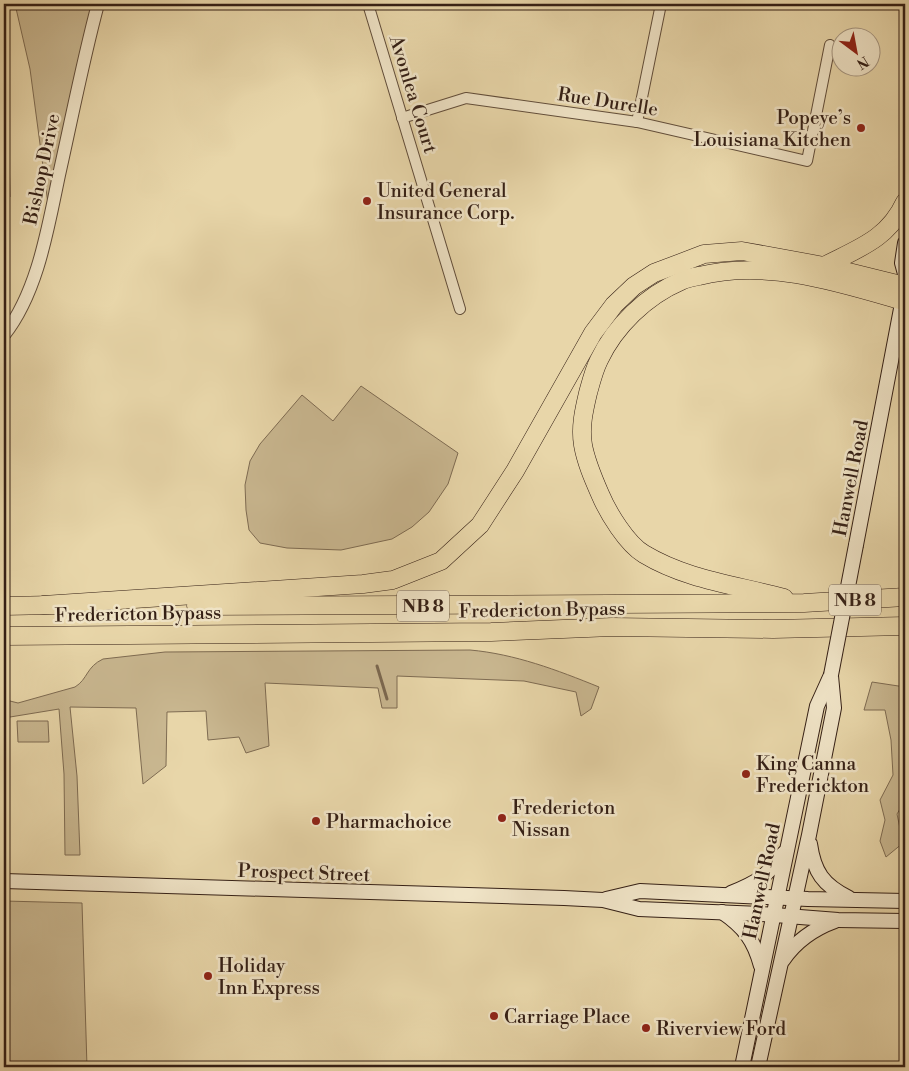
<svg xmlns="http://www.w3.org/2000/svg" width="909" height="1071" viewBox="0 0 909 1071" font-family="'Libre Bodoni',serif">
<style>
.green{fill:#c9b790;stroke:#7e6b52}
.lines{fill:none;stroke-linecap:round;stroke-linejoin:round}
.stream{stroke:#7b6850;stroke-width:3}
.minor-casing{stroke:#614d3a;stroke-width:12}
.tertiary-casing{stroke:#614d3a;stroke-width:14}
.secondary-casing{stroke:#341f15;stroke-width:16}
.motorway-casing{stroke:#341f15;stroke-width:19}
.minor{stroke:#f0e4c7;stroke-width:10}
.tertiary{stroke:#f0e4c7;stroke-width:12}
.secondary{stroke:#f0e4c7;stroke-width:14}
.motorway{stroke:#e8d6a9;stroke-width:18}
.secondary-bridge-casing{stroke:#341f15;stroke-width:16;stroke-linecap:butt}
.secondary-bridge{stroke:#f0e4c7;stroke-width:14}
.poi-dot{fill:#8f2418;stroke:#f0e4c7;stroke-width:2}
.labels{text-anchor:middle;stroke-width:5;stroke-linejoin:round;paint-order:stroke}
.shield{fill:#f0e4c7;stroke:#6c5a4a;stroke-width:1}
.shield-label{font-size:18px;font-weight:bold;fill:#341f15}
.street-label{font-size:19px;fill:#341f15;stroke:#f0e4c7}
.poi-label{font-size:19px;fill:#341f15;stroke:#f0e4c7;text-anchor:start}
</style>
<rect width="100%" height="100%" fill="#e8d6a9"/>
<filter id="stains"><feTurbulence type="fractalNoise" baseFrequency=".004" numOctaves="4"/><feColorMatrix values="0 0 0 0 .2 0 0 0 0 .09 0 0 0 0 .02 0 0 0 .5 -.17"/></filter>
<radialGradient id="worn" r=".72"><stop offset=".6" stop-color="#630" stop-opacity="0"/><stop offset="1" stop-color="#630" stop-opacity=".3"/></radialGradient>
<g class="green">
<path d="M 15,4 L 98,4 L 50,219 L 30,69 Z"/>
<path d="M 4,98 L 8,106 L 10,197 L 4,198 Z"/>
<path d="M 361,386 L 458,453 L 448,484 L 429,512 L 412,527 L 392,539 L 341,550 L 287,548 L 260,543 L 249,530 L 246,510 L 245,485 L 250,461 L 260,444 L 302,395 L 333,421 Z"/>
<path d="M 470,650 C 515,654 557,670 599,687 L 591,709 L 581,716 L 576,692 L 524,681 L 397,676 L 397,708 L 382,708 L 378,688 L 265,683 L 269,746 L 246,753 L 239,737 L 208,740 L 206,711 L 167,712 L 166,766 L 143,784 L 136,708 L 70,707 L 77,776 L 80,855 L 65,855 L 64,774 L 59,709 L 4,718 L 4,694 L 10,701 L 18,703 L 75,687 C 88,679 86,667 103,659 L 165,652 Z"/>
<path d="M 872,682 L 905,687 L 905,801 L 897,814 L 903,843 L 886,857 L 880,841 L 885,820 L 880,800 L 893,775 L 891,740 L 885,710 L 864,710 Z"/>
<path d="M 17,721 L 48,721 L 49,742 L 18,742 Z"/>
<path d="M 4,901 L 82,903 L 87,1067 L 4,1067 Z"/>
</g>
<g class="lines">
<path class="stream" d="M 377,666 L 387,699"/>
<defs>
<g id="minor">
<path d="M 368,4 L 460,309"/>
<path d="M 402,118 L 466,98 L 637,122 L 807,161 L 830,45"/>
<path d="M 637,122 L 661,4"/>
</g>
<path id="tertiary" d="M 4,335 C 38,292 48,227 59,175 C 72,117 83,60 98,4"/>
<g id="secondary">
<path d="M 905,243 L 902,263 L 905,274"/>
<path d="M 856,545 L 904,293"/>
<path d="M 810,844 C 814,872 823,885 849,898"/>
<path d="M 4,881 L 564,898 L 603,900 L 639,909 L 761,914 L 838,920 L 905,921"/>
<path d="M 731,893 C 758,882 766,877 784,853"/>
<path d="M 606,899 L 640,891 L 808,899 L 905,901"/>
<path d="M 722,912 C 744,927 754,940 761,966"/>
<path d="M 783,960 C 796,941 813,929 835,921"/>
<path d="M 742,1067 L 817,706 L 831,675"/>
<path d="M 758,1067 L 809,835 L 834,708 L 831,676"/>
</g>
<g id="motorway">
<path d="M 824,266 C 859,248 888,239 905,202"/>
<path d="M 784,598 C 737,585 687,580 644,554 C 627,544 608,513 600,494 C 593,478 586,462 583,445 C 580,427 584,410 588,393 C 591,382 594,370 599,360 C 615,326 646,296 681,281 C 687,278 693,277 699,276 C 767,259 838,282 903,301"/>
<path d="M 43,605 L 363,584 L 393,580 L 441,561 L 480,525 L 515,471 L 593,333 L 614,305 L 634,286 L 654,273 L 704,254 L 742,251 L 824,266 L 905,286"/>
<path d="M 4,606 L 55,605"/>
<path d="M 196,606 L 804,603 L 905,597"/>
<path d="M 4,636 L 491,632 L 612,627 L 773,629 L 905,626"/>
</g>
</defs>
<use href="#minor" class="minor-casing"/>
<use href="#tertiary" class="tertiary-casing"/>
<use href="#secondary" class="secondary-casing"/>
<use href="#motorway" class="motorway-casing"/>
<use href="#minor" class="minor"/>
<use href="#tertiary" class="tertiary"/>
<use href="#secondary" class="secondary"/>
<use href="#motorway" class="motorway"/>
<defs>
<path id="secondary-bridge" d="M 831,675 L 856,545"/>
</defs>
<use href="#secondary-bridge" class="secondary-bridge-casing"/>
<use href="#secondary-bridge" class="secondary-bridge"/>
</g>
<g class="poi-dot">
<circle cx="861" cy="128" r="5"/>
<circle cx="367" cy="201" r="5"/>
<circle cx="746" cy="774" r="5"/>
<circle cx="502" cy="818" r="5"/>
<circle cx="316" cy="821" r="5"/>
<circle cx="208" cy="976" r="5"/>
<circle cx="494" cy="1016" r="5"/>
<circle cx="646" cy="1028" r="5"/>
</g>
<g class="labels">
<g class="shield">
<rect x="829" y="584.5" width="52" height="31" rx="4"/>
<rect x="397" y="590.5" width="52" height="31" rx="4"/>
</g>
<g class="shield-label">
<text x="855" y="606">NB 8</text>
<text x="423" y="612">NB 8</text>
</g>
<g class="street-label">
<text transform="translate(414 94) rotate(73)" y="7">Avonlea Court</text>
<text transform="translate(608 101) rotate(9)" y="7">Rue Durelle</text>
<text transform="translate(41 169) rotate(-78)" y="7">Bishop Drive</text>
<text transform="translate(850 478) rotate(-79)" y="7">Hanwell Road</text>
<text transform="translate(542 609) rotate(-1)" y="7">Fredericton Bypass</text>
<text transform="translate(138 613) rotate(-1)" y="7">Fredericton Bypass</text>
<text transform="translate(304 872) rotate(2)" y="7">Prospect Street</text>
<text transform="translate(761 881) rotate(-78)" y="7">Hanwell Road</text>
</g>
<g class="poi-label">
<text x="851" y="124" text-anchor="end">Popeye’s<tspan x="851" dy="22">Louisiana Kitchen</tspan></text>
<text x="377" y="197">United General<tspan x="377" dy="22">Insurance Corp.</tspan></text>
<text x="756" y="770">King Canna<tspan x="756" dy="22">Frederickton</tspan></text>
<text x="512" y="814">Fredericton<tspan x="512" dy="22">Nissan</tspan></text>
<text x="326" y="828">Pharmachoice</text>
<text x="218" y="972">Holiday<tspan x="218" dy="22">Inn Express</tspan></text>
<text x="504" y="1023">Carriage Place</text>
<text x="656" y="1035">Riverview Ford</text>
</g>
</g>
<rect width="909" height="1071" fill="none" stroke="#e8d6a9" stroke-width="20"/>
<rect x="5" y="5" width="899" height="1061" fill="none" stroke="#341f15" stroke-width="2.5"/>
<rect x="10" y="10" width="889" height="1051" fill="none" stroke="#341f15"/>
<g transform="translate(856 52) rotate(148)"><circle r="24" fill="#f0e4c7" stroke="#a59580"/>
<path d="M0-4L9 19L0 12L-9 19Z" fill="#8f2418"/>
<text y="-8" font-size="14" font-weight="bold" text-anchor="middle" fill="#341f15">N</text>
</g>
<rect width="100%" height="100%" filter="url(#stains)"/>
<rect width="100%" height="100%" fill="url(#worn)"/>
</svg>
